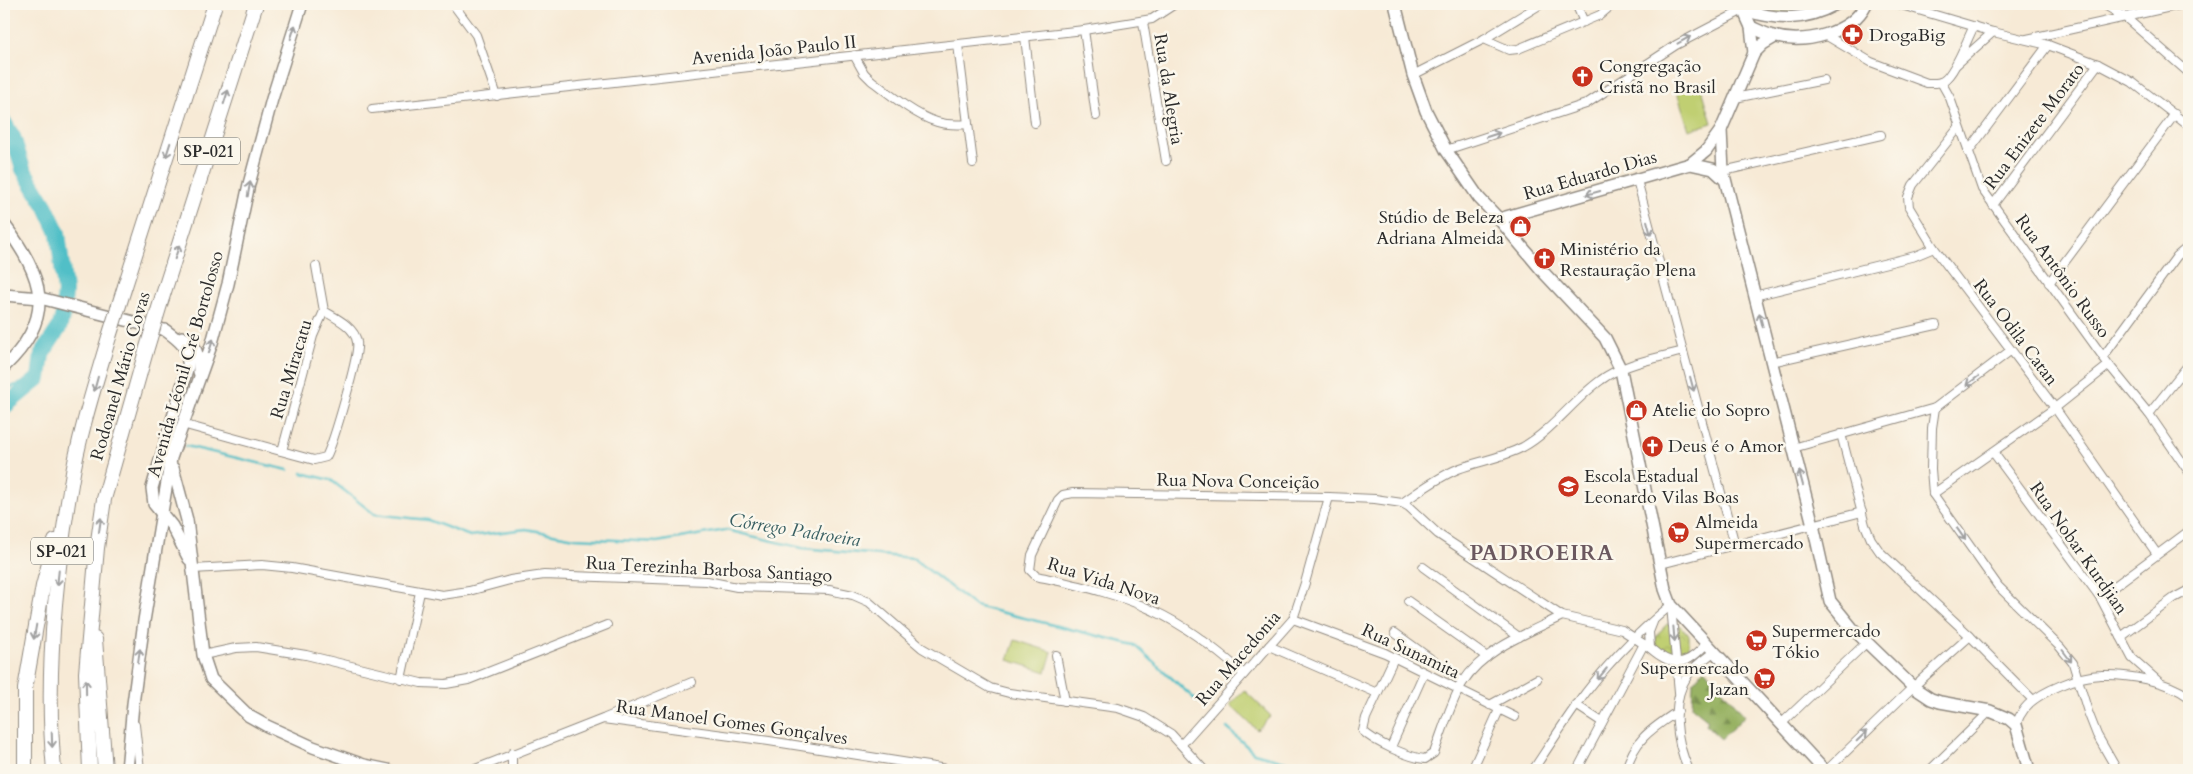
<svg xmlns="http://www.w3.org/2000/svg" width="2193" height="774" viewBox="0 0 2193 774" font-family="Cardo,serif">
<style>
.forest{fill:url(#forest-firs);stroke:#626e48}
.park{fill:url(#park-crowns);stroke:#767d4e}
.garden{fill:#c0cf72;stroke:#767d4e}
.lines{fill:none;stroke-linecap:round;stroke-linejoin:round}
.stream{stroke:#51bfc7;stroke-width:2.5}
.river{stroke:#51bfc7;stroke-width:16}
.street-casing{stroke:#918a80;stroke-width:10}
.secondary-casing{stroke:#918a80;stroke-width:14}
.highway-casing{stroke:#918a80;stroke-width:16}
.street{stroke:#fff;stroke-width:8}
.secondary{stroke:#fff;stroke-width:11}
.highway{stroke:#fff;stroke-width:14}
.highway-bridge-casing{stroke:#918a80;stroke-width:16;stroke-linecap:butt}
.highway-bridge{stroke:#fff;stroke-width:14}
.oneway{stroke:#a0a0a0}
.labels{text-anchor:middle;stroke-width:5;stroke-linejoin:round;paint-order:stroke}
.shield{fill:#fbf7ec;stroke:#696865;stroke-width:1}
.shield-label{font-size:16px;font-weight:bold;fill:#2b2b2b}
.poi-label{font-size:18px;fill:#2b2b2b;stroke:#fbf7ec;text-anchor:start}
.street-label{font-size:18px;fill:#2b2b2b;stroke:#fbf7ec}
.water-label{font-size:19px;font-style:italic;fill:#385f62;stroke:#fbf7ec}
.district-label{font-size:22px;font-weight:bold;letter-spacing:1px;fill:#6b585f;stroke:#fbf7ec}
</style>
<defs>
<pattern id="forest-firs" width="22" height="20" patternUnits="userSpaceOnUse" patternTransform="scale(1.25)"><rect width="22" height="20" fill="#98b264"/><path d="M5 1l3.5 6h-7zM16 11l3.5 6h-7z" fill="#7c9153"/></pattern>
<pattern id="park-crowns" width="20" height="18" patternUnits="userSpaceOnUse" patternTransform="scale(1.25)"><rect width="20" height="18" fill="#c0cf72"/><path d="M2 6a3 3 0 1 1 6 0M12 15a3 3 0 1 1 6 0" fill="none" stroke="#a5b263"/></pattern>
</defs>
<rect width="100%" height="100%" fill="#fbf7ec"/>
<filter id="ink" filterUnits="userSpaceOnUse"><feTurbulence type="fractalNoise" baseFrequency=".02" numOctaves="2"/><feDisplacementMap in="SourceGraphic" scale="10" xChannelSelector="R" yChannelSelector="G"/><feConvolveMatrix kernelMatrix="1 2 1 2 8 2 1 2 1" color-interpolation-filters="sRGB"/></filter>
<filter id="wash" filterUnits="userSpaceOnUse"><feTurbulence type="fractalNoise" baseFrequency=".0096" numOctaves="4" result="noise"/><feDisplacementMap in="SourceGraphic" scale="20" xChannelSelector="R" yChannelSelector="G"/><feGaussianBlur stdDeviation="1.12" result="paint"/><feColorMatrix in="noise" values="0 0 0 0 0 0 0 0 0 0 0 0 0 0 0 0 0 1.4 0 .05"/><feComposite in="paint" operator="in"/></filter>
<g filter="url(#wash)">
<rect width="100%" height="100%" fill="#f7ead6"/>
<path class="forest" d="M 1705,669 L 1745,716 L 1721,739 L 1706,725 L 1708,720 L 1692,707 L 1693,682 Z"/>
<g class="park">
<path d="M 1760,4 L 1819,4 C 1804,11 1774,17 1760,4 Z"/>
<path d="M 1667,624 L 1680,626 L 1689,635 L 1689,648 C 1686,650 1682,653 1679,655 C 1665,660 1654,649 1656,636 Z"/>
</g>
<g class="garden">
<path d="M 1700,82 L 1712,123 L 1689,130 L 1676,89 Z"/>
<path d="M 1015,640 L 1052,652 L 1046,672 L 1008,660 Z"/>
<path d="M 1244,690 L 1271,716 L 1257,730 L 1230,705 Z"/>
</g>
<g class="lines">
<g class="stream">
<path d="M 4,389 L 39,378"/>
<path d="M 186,446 L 288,470"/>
<path d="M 302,473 L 331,480 L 374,514 L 428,520 L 470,536 L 526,529 L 575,538 L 657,542 L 726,530 L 802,548 L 913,558 L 975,606 L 1135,645 L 1198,702"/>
<path d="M 1227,728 L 1254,753 L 1311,768 L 1329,770"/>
</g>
<path class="river" d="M 4,122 L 13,137 L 23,169 L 46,207 L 58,233 L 65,291 L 63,315 L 59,328 L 42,354 L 39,378 L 4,407"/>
</g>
</g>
<g filter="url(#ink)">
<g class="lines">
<defs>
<g id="street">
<path d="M 453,4 L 476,35 L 497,96"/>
<path d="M 1576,4 L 1584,22"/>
<path d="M 1898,4 L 1993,32 L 2048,45 L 2098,64 L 2132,82 L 2189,126"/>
<path d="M 2103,4 L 2125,17 L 2189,73"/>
<path d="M 1143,22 L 1166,161"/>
<path d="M 1084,30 L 1096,116"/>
<path d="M 1827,36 L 1871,62 L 1927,83 C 1933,83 1938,84 1943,81 C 1955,74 1967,39 1974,26"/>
<path d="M 1025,37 L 1035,123"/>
<path d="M 1484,39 L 1509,50 L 1518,49 L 1600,15 L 1613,4"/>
<path d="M 2027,39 L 2184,4"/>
<path d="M 958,45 L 973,163"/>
<path d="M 854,55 L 864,73 L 871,80 C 889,94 916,116 937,122 C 947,125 958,125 968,124"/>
<path d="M 1957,64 L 1993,32"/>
<path d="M 1413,75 L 1484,39 L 1541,4"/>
<path d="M 1941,82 L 1950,98 L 1982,189 L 2109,365 L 2149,414 L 2189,472"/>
<path d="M 1735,98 L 1824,80"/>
<path d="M 372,109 L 1084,30 L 1152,19 L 1175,4"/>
<path d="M 1959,127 L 1913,185 L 1908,197 L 1909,207 L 1934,248 L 2055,408 L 2157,554"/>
<path d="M 1446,150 L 1586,104 L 1676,45 L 1743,10"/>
<path d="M 1968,152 L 2048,45"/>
<path d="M 1723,171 L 1881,135"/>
<path d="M 1637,180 L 1735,545"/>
<path d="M 1993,205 L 2098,64"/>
<path d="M 2049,283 L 2175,114"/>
<path d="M 1754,296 L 1915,256 L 1934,248"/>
<path d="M 2103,357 L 2177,256 L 2189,246"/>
<path d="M 1771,362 L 1936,325"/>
<path d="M 1935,408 L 1932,428 L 1931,469 L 1933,494 L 1998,586 L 2060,647 L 2073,663 L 2088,712 L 2097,735 L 2117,770"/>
<path d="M 2149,414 L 2189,364"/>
<path d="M 182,424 L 314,460 L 326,457 C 333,444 360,354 357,342 C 355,327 336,318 324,311"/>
<path d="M 1841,434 L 1865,525 L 1871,539 L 1880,552 L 1970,636 L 2033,700"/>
<path d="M 1793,448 L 1935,408 L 2010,351"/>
<path d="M 282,451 L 313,336 L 324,311 L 316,266"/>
<path d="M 1993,452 L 2100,597 L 2132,658 L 2159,682"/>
<path d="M 1933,494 L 2055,408 L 2109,365"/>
<path d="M 1402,503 C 1420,491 1438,477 1458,469 C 1479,461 1502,458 1523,447 C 1553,430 1573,400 1601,380 C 1621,364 1659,358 1683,351"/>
<path d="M 1661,564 L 1862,512"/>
<path d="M 1423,567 L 1519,637"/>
<path d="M 193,569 L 262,565 L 292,568 L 442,595 L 469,591 L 510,580 L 544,575 L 707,581 L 737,587 L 829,590 L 853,595 L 869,602 L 922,648 L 990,688 L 1009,693 L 1118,708 L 1144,717 L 1171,734 L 1204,770"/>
<path d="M 2100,597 L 2189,531"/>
<path d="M 1408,601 L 1487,657"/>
<path d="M 1671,606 L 1679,692"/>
<path d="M 1293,619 L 1385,653 L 1515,717"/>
<path d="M 1653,622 L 1649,632 L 1650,648 C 1674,669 1687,666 1707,643"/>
<path d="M 1395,633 L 1463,682"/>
<path d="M 2121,637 L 2174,598 L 2189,590"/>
<path d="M 1269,646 L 1377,693"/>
<path d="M 203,655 L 236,648 L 256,647 L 306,655 L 421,683 L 446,684 L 468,680 L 607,625"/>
<path d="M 1056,655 L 1065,701"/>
<path d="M 1394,658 L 1366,718 L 1363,731 C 1374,742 1410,758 1425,759 L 1434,753 C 1442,732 1452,699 1463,682 C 1484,649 1528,633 1562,616"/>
<path d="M 1244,674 C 1217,650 1187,626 1154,611 C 1117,593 1076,585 1036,576 L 1030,570 L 1032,555 L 1058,500 L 1063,495 L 1073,493 L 1329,497 L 1375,499 L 1402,503 L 1409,507 L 1438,534 L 1562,616 L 1622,630 L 1650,648"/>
<path d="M 401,679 L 420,592"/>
<path d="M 1490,705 L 1537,679"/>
<path d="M 1576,705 L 1602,722"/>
<path d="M 605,718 L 692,682"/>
<path d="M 1781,724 L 1867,642"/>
<path d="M 135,725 L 140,770"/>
<path d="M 2016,725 C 2018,719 2021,713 2025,708 C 2038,692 2081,675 2101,675 C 2128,674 2168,681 2189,697"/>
<path d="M 1182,744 L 1293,619 L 1305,583 L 1329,497"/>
<path d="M 1391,747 L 1424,673"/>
<path d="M 473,770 L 603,719 L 769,741 L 953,770"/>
<path d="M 512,770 L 512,753"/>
<path d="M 1472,770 L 1499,710"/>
<path d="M 1533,770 C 1547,749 1561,727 1576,706 C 1602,669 1636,634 1671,605"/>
<path d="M 1577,770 L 1644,644"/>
<path d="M 1626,770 C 1635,738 1652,729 1678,711"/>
<path d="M 1689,770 C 1676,743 1670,701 1688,675 C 1695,665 1706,658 1715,651"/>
<path d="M 1827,770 L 1913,687 L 1970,636"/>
<path d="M 1930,770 L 1990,711"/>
</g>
<g id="secondary">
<path d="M 1395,4 L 1413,75 L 1426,111 L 1446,150 L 1479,198 L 1499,219 L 1545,274 L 1605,338 L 1621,370 L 1665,589 L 1671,605 L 1824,770"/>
<path d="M 1741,5 L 1751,27 L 1754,53"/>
<path d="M 1743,10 C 1778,20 1803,22 1836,4"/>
<path d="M 1751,27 C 1758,30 1766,34 1773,36 C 1804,45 1851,34 1866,4"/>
<path d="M 1775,37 L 1763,44 L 1754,53 L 1721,130 L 1723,171 L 1813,525 L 1830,601 L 1852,628 L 1913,687 L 1931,699 L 1940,702 L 1990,711 L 2009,719 L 2016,725 L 2029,770"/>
<path d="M 1690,164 L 1713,169 L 1724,179"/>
<path d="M 1499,219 L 1690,164 L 1706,151 L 1721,130"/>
<path d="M 4,224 C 43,277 58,316 4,367"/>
<path d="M 4,295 L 40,298 L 161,329"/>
<path d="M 165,330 C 180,341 189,347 188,366 L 152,488 L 154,504 L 172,526 L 189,559"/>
<path d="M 182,337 C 197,343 199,357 199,372"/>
<path d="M 173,468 L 187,520 L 203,655 L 211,679 L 249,716 L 267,726 L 313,747 L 364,765 L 388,770"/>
<path d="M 127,770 L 133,704 L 144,621 L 171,458 L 212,343 L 228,284 L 249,184 L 272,99 L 302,4"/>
</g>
<g id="highway">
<path d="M 125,286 L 215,4"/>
<path d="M 162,298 L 256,4"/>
<path d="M 95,639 L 105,770"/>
<path d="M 25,770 L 25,689 L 43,586 L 55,541"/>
<path d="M 54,770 C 45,676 55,577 71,484 C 79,434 95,385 109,337"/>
<path d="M 90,770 L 86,673 L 97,548 L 104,499 L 146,351"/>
</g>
</defs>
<use href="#street" class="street-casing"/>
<use href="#secondary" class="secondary-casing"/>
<use href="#highway" class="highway-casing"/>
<use href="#street" class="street"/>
<use href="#secondary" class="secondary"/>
<use href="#highway" class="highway"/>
<defs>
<g id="highway-bridge">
<path d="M 109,337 L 125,286"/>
<path d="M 146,351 L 162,298"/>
</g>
</defs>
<use href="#highway-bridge" class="highway-bridge-casing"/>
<use href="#highway-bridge" class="highway-bridge"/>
</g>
<defs><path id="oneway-shaft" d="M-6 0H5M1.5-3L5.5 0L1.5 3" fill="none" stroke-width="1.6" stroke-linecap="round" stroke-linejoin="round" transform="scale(1.25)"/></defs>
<g class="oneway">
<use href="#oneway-shaft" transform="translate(293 32) rotate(-72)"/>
<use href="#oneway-shaft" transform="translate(1684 40) rotate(-29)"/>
<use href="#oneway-shaft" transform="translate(226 97) rotate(-72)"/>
<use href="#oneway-shaft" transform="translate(1493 135) rotate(-18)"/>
<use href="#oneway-shaft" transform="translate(168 150) rotate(108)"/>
<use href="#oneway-shaft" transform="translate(249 189) rotate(-80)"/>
<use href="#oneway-shaft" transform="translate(1593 193) rotate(165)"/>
<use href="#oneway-shaft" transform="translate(1649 228) rotate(75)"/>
<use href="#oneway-shaft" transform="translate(177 252) rotate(-72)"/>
<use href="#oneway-shaft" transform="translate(1761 320) rotate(-104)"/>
<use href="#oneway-shaft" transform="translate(211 346) rotate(-72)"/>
<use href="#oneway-shaft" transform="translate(1972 381) rotate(143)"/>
<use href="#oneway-shaft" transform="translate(96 384) rotate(105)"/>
<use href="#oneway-shaft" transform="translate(1692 384) rotate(75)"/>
<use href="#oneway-shaft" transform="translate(1801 478) rotate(-105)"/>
<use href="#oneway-shaft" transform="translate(100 525) rotate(-82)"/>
<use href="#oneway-shaft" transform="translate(1961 534) rotate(55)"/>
<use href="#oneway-shaft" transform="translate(58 578) rotate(96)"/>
<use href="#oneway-shaft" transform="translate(35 632) rotate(100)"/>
<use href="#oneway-shaft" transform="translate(1674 634) rotate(85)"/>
<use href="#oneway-shaft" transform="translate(139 656) rotate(-82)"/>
<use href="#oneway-shaft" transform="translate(2067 656) rotate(53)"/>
<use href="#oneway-shaft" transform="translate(1602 674) rotate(130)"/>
<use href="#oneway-shaft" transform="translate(86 687) rotate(-91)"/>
<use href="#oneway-shaft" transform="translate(1862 736) rotate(-44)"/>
<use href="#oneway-shaft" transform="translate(52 740) rotate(88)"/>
</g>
</g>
<defs>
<symbol id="pharmacy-disc" viewBox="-11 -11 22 22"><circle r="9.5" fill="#c8321e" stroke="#fbf7ec"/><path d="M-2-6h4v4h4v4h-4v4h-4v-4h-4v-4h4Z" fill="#fff"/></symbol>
<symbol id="church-disc" viewBox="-11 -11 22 22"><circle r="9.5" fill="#c8321e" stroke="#fbf7ec"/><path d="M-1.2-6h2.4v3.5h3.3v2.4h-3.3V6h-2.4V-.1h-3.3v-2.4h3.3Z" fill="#fff"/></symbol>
<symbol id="shop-disc" viewBox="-11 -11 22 22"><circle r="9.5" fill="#c8321e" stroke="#fbf7ec"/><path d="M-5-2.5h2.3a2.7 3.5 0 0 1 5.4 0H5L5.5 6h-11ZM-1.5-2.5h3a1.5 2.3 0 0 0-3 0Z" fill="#fff"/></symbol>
<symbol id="school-disc" viewBox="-11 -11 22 22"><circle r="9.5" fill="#c8321e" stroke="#fbf7ec"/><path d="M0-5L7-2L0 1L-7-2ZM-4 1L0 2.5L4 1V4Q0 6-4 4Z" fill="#fff"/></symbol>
<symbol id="supermarket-disc" viewBox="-11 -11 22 22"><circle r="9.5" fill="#c8321e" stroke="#fbf7ec"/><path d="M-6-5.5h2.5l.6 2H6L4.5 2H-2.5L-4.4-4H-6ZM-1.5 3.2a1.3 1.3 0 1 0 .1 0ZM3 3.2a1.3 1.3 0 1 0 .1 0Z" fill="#fff"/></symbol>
</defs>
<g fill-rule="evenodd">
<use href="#pharmacy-disc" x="1840" y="22" width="25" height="25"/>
<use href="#church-disc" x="1570" y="64" width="25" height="25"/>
<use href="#shop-disc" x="1508" y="214" width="25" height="25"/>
<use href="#church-disc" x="1532" y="246" width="25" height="25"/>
<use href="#shop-disc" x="1624" y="398" width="25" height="25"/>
<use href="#church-disc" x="1640" y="434" width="25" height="25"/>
<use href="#school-disc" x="1556" y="474" width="25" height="25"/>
<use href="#supermarket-disc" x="1666" y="520" width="25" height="25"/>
<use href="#supermarket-disc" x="1744" y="628" width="25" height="25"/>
<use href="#supermarket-disc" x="1752" y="666" width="25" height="25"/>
</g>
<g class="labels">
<g class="shield">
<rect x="178" y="137.5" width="62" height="27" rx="4"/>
<rect x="31" y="537.5" width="62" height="27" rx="4"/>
</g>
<g class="shield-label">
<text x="209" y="157">SP-021</text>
<text x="62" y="557">SP-021</text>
</g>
<g class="poi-label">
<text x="1869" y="41">DrogaBig</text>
<text x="1599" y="72">Congregação<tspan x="1599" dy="21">Cristã no Brasil</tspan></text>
<text x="1504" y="223" text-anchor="end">Stúdio de Beleza<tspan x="1504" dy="21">Adriana Almeida</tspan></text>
<text x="1560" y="255">Ministério da<tspan x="1560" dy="21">Restauração Plena</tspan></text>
<text x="1652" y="416">Atelie do Sopro</text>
<text x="1668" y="452">Deus é o Amor</text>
<text x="1584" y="482">Escola Estadual<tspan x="1584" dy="21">Leonardo Vilas Boas</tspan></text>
<text x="1695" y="528">Almeida<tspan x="1695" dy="21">Supermercado</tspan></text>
<text x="1772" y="637">Supermercado<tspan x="1772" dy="21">Tókio</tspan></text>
<text x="1749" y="674" text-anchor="end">Supermercado<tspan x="1749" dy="21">Jazan</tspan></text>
</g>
<g class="street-label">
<text transform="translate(774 50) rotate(-6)" y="6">Avenida João Paulo II</text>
<text transform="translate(1169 89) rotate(81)" y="6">Rua da Alegria</text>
<text transform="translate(2034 126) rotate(-53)" y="6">Rua Enizete Morato</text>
<text transform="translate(1590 175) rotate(-16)" y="6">Rua Eduardo Dias</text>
<text transform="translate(2063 276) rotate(54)" y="6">Rua Antônio Russo</text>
<text transform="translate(2016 332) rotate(53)" y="6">Rua Odila Catan</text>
<text transform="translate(185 364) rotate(-74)" y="6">Avenida Léonil Cré Bortolosso</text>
<text transform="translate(291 369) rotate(-73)" y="6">Rua Miracatu</text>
<text transform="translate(120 376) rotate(-74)" y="6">Rodoanel Mário Covas</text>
<text transform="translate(1238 481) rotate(1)" y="6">Rua Nova Conceição</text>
<text transform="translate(2079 548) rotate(55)" y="6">Rua Nobar Kurdjian</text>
<text transform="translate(709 569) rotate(3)" y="6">Rua Terezinha Barbosa Santiago</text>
<text transform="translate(1104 581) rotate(18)" y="6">Rua Vida Nova</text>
<text transform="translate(1411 651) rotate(25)" y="6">Rua Sunamita</text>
<text transform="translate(1238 658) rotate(-49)" y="6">Rua Macedonia</text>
<text transform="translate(732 722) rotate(8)" y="6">Rua Manoel Gomes Gonçalves</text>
</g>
<g class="water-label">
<text transform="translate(795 529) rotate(9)" y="7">Córrego Padroeira</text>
</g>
<g class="district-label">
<text x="1542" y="560">PADROEIRA</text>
</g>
</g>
<rect width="2193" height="774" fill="none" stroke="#fbf7ec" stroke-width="20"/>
</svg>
